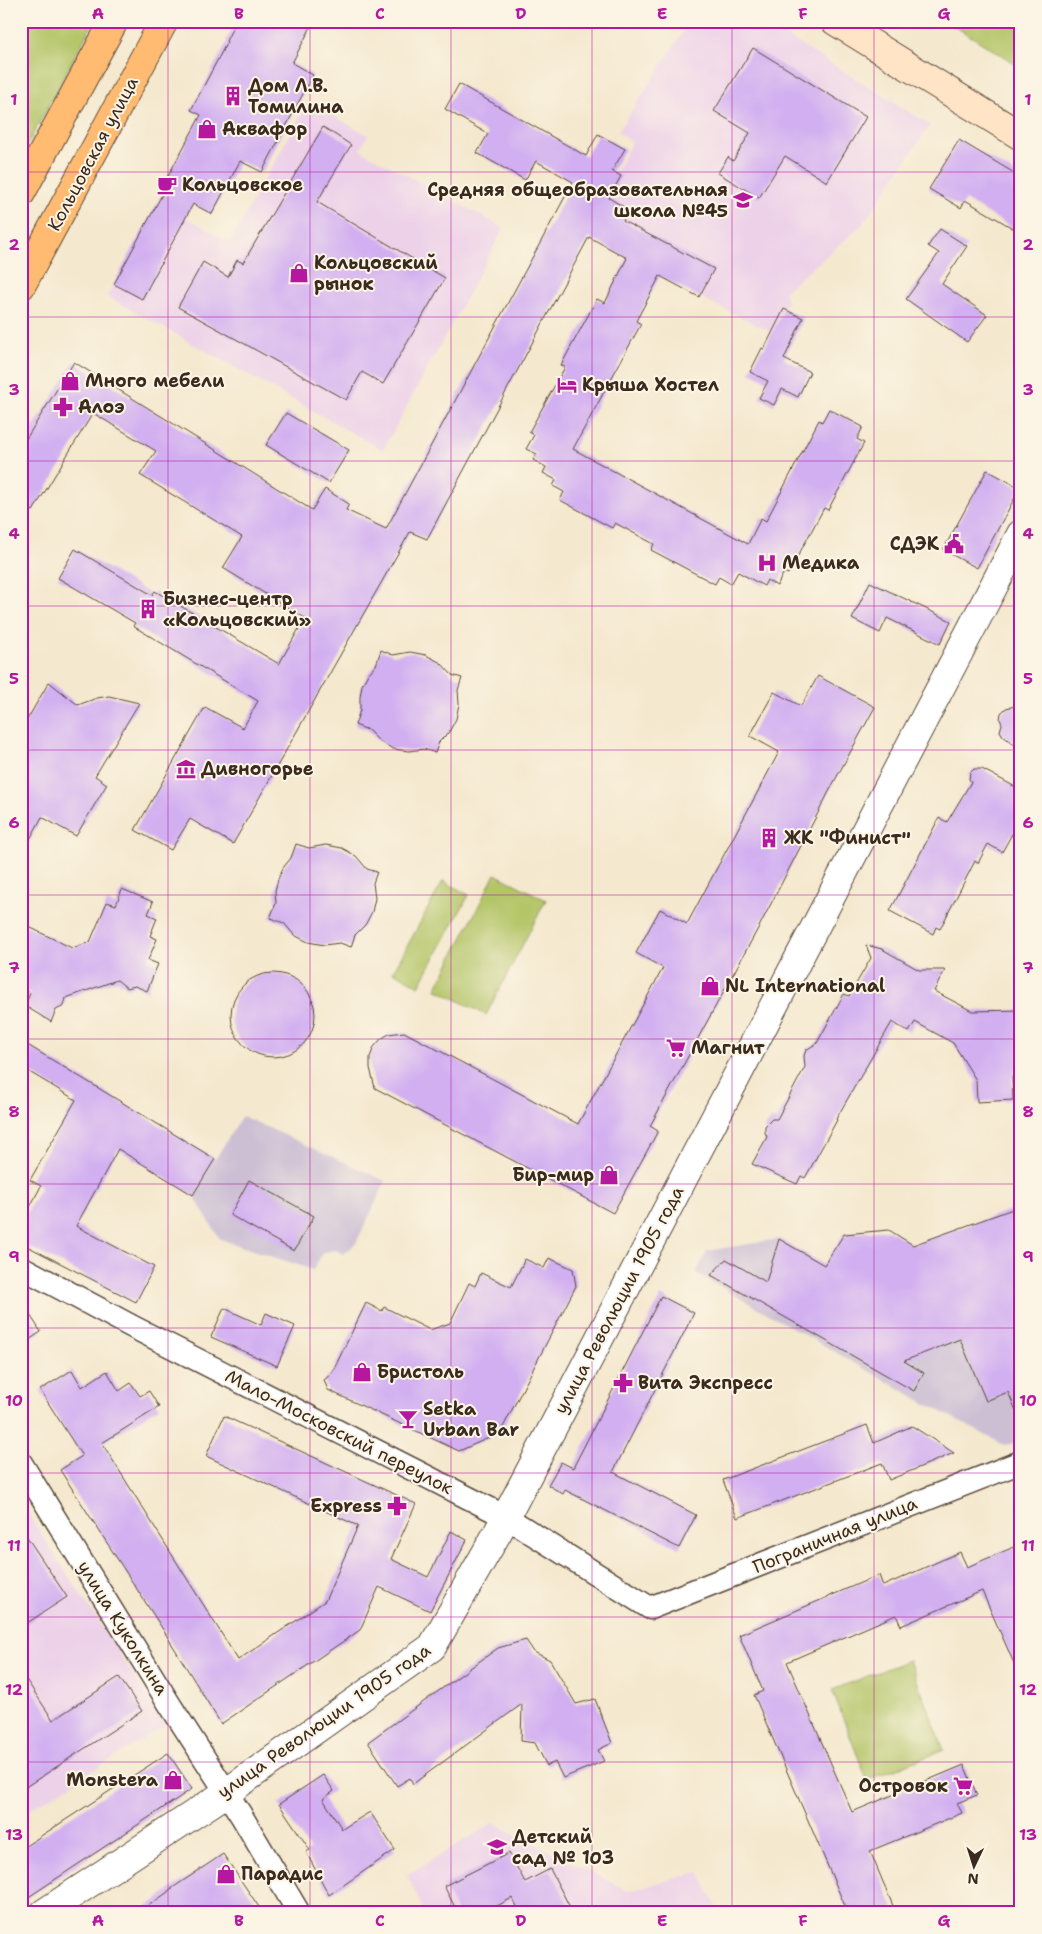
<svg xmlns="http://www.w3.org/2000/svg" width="1042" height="1934" viewBox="0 0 1042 1934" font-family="'Shantell Sans',sans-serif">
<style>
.built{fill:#edd1e9}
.industrial{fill:#ccbfd4}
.green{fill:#b4c568;stroke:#787843}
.building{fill:#d2aff1}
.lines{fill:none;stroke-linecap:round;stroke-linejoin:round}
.minor-casing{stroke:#574638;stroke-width:25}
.tertiary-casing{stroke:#574638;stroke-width:30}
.secondary-casing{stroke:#574638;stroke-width:30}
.primary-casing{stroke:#574638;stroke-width:30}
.minor{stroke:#fff;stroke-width:22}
.tertiary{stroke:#fff;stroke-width:28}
.secondary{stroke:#ffe4c6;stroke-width:28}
.primary{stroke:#ffbb71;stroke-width:28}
.grid{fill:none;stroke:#b5179e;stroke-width:1;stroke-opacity:0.55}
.labels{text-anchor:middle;stroke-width:4;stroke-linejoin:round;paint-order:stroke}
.poi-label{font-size:18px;font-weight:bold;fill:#3b2a1e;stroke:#fcf5e5;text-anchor:start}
.street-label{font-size:18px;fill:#3b2a1e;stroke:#fcf5e5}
.neatline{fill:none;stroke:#b5179e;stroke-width:2}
.grid-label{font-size:16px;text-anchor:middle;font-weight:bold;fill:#b5179e}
</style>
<rect width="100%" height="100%" fill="#fcf5e5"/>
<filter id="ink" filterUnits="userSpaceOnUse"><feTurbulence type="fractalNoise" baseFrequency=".02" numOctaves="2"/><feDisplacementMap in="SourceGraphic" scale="10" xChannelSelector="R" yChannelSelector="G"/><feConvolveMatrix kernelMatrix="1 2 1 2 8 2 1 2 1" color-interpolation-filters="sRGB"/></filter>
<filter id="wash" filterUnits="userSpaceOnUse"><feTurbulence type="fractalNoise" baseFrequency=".0096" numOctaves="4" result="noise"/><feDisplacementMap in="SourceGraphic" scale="20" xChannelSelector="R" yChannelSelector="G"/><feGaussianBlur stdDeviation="1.12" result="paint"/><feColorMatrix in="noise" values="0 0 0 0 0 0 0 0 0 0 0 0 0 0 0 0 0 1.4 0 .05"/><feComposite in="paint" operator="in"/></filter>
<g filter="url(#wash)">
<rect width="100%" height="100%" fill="#f4e8ce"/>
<g class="built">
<path d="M 690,21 L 762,21 L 930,125 L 862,225 L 784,292 L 787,302 L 772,332 L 699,297 L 589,237 L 621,176 L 615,173 L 632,142 L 618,132 Z"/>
<path d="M 308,102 L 368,135 L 360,150 L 504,228 L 383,450 L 107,296 L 158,202 L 230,242 Z"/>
<path d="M 21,1503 L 166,1725 L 26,1812 L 21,1806 Z"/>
<path d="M 493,1823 L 628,1891 L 699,1872 L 720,1913 L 425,1913 L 407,1875 Z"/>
</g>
<g class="industrial">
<path d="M 242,1116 L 386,1181 L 356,1243 L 344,1254 L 335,1250 L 323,1253 L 313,1270 L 220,1239 L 193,1195 Z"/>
<path d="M 779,1239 L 932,1328 L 1021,1292 L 1021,1440 L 1006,1446 L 925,1403 L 696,1273 L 707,1251 Z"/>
</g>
<g class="green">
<path d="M 24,21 L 94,21 L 21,157 L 21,26 Z"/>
<path d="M 946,21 L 1021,21 L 1021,67 Z"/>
<path d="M 495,874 L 546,900 L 486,1015 L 436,989 Z"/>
<path d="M 443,881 L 469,895 L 419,986 L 393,972 Z"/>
<path d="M 909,1660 L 944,1750 L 867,1780 L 832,1690 Z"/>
</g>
<g id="blocks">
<g class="building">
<path d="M 236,21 L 314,21 L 292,63 L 313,75 L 262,172 L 240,161 L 212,214 L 193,204 L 142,299 L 114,284 L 165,189 L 162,187 L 201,115 L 191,110 L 227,42 L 226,41 Z"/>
<path d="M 753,48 L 866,117 L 827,182 L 785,156 L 759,198 L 718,173 L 728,157 L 733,161 L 750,133 L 714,111 Z"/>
<path d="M 459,84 L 586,156 L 598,134 L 625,149 L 612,171 L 621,176 L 609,198 L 629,210 L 623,221 L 714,269 L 699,297 L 660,276 L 636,321 L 641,324 L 573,449 L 748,544 L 761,518 L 766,521 L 819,420 L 822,422 L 829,409 L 863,427 L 857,439 L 864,443 L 828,510 L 824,508 L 788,574 L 784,572 L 777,586 L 767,580 L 764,586 L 738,572 L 731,584 L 719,577 L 715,584 L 651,550 L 654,544 L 615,523 L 612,528 L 560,500 L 564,492 L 553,486 L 556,480 L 543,473 L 546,467 L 533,460 L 537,454 L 526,449 L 534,435 L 529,432 L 565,367 L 561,365 L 597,299 L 605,303 L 627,258 L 589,237 L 427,539 L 410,532 L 233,844 L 190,819 L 171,850 L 135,830 L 205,707 L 243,728 L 258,701 L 133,626 L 135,623 L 58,578 L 75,549 L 152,595 L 155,591 L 279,664 L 305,618 L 223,568 L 242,537 L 140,475 L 156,451 L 93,413 L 33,511 L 21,504 L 21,447 L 74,362 L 312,510 L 325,489 L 349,504 L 346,510 L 386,529 L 573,182 L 536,161 L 525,180 L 477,153 L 488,134 L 445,109 Z"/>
<path d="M 323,127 L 351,145 L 317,202 L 445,278 L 383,384 L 362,372 L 346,400 L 178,307 L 203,262 L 228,277 L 237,260 L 243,263 Z"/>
<path d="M 959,140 L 1021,177 L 1021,233 L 965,200 L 961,208 L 929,189 Z"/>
<path d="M 940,229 L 967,246 L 942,284 L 987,315 L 967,342 L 906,299 L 939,253 L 928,246 Z"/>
<path d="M 784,309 L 803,318 L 784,359 L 810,372 L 798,397 L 782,389 L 774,405 L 759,398 L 768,381 L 750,372 L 762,348 L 764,349 Z"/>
<path d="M 286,413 L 349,450 L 329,483 L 266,445 Z"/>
<path d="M 987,470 L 1020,488 L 977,568 L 943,550 Z"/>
<path d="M 870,582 L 951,621 L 940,644 L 887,618 L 880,633 L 852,619 Z"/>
<path d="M 381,650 L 393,655 L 410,652 L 426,655 L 441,663 L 452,675 L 462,678 L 458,690 L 459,704 L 456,719 L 449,732 L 439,742 L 435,753 L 424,749 L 409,751 L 393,749 L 379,741 L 368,730 L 355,725 L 360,710 L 360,697 L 362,685 L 368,674 L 376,665 Z"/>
<path d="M 818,676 L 875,707 L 834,782 L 760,925 L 650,1126 L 658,1131 L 613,1213 L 375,1088 L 370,1068 L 370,1057 L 374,1047 L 381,1039 L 389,1034 L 404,1032 L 578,1124 L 663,968 L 636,953 L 660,909 L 687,924 L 779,752 L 750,736 L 774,692 L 801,706 Z"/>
<path d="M 49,682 L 78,705 L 97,698 L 109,696 L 139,703 L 95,776 L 107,784 L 76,836 L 42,817 L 21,856 L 21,730 Z"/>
<path d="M 1021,705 L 1021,750 L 1003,736 L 1000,731 L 1002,724 L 1000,719 L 1001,713 L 1006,708 Z"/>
<path d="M 974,769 L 982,769 L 1021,790 L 1021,839 L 1012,834 L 1002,852 L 988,844 L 978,863 L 975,861 L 940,929 L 936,927 L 933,934 L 890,911 L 939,818 L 947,822 L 971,782 L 969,779 L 970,773 Z"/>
<path d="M 296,844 L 309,848 L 326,845 L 342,848 L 356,856 L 367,869 L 377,872 L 373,883 L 375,898 L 372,912 L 365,925 L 355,935 L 351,947 L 340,943 L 324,945 L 308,942 L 294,935 L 284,923 L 270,918 L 276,903 L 275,891 L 278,879 L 283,868 L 291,858 Z"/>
<path d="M 122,889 L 153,902 L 148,914 L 157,918 L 150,936 L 157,939 L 148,960 L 158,964 L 147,991 L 135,986 L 127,988 L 117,980 L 66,998 L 64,1006 L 56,1010 L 51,1022 L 25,1006 L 30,993 L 21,988 L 21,937 L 27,926 L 72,948 L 90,942 L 107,902 L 116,905 Z"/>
<path d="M 866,945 L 882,949 L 919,970 L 945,970 L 934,991 L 972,1011 L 1021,1010 L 1021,1061 L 1012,1078 L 1013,1100 L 977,1102 L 976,1080 L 953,1043 L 915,1022 L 909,1032 L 892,1022 L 836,1119 L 837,1120 L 805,1178 L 801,1176 L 797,1184 L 752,1164 L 767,1137 L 765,1132 L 765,1126 L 772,1119 L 777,1119 L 805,1067 L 804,1056 L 806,1050 L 817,1043 L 844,994 L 849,996 L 871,958 Z"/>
<circle cx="273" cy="1015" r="42"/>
<path d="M 21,1041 L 215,1159 L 193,1195 L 118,1149 L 76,1226 L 154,1267 L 136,1302 L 21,1243 L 21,1224 L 41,1186 L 30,1180 L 76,1100 L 21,1067 Z"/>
<path d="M 249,1180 L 314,1216 L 294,1251 L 230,1215 Z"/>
<path d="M 1021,1206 L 1021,1422 L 1008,1392 L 986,1401 L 960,1339 L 904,1361 L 924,1373 L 914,1391 L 711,1275 L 726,1259 L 766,1282 L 779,1239 L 824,1265 L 844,1234 L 889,1230 L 913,1245 Z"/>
<path d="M 549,1258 L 573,1269 L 576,1286 L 500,1433 L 459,1451 L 328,1390 L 324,1380 L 332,1373 L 366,1303 L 382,1311 L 384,1307 L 430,1330 L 450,1323 L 469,1283 L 475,1286 L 481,1273 L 511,1287 L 525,1259 L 544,1268 Z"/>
<path d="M 661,1296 L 694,1313 L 613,1472 L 696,1515 L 679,1548 L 565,1490 L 563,1494 L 548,1485 L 561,1462 L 573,1468 Z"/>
<path d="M 21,1301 L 41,1332 L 21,1345 Z"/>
<path d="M 224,1308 L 261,1325 L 266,1313 L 295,1326 L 277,1366 L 211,1337 Z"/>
<path d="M 72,1370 L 82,1387 L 107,1371 L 119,1391 L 131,1383 L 140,1396 L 149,1391 L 159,1407 L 102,1443 L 238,1660 L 325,1601 L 358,1526 L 206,1456 L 224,1416 L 416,1504 L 391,1559 L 428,1577 L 451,1531 L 467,1540 L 430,1611 L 379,1587 L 360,1630 L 221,1724 L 162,1628 L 60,1470 L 82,1456 L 40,1390 Z"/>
<path d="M 867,1425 L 874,1443 L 912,1426 L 954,1453 L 889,1480 L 882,1463 L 737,1518 L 723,1480 Z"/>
<path d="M 21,1528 L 67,1597 L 21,1627 Z"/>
<path d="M 1021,1544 L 1021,1679 L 982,1591 L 901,1626 L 896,1615 L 787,1662 L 852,1812 L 964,1765 L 977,1795 L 957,1803 L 962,1813 L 870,1851 L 896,1913 L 848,1913 L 754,1695 L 763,1691 L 739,1635 L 879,1575 L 883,1586 L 960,1552 L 967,1567 Z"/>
<path d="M 526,1640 L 534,1652 L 550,1660 L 576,1704 L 595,1699 L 612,1743 L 598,1750 L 604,1761 L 563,1778 L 555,1762 L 547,1766 L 535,1743 L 521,1741 L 522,1704 L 413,1784 L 410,1778 L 397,1786 L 368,1742 L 498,1648 Z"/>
<path d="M 21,1672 L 53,1720 L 119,1677 L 142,1711 L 21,1790 Z"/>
<path d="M 168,1753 L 192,1789 L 21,1902 L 21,1849 Z"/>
<path d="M 323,1775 L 334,1791 L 323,1799 L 342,1829 L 370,1812 L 395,1850 L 329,1895 L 306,1852 L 310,1850 L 279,1804 Z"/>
<path d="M 509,1853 L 525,1882 L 550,1869 L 573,1913 L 520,1913 L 512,1898 L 484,1913 L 458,1913 L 444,1886 Z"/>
<path d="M 223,1854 L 263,1913 L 138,1913 L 168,1892 L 168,1891 Z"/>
</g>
</g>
</g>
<g filter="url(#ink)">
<use href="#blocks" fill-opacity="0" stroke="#574638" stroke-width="1"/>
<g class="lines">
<defs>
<g id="minor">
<path d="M 21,1267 L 133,1327 L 506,1517 L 650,1608 L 1021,1462"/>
<path d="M 21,1463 L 170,1705 L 241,1815 L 299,1913"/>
</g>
<path id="tertiary" d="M 44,1913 L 226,1793 L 432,1647 L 498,1532 L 1021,534"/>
<path id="secondary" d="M 835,21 L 1021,136"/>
<g id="primary">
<path d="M 21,193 L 114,21"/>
<path d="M 21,286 L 164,21"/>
</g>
</defs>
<use href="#minor" class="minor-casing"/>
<use href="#tertiary" class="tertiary-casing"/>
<use href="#secondary" class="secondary-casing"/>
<use href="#primary" class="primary-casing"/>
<use href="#minor" class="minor"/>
<use href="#tertiary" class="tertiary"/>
<use href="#secondary" class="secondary"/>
<use href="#primary" class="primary"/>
</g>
</g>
<path class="grid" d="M 168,21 L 168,1913M 310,21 L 310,1913M 451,21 L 451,1913M 592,21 L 592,1913M 732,21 L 732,1913M 874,21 L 874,1913M 21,172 L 1021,172M 21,317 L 1021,317M 21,461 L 1021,461M 21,606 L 1021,606M 21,750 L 1021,750M 21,895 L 1021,895M 21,1039 L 1021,1039M 21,1184 L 1021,1184M 21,1328 L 1021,1328M 21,1473 L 1021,1473M 21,1617 L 1021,1617M 21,1762 L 1021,1762"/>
<defs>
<symbol id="building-bare" viewBox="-9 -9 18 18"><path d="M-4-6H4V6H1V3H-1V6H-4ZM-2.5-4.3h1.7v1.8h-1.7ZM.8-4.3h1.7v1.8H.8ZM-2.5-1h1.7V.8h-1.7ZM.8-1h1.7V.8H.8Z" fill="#b5179e" stroke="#fcf5e5" stroke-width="2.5" paint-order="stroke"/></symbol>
<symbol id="shop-bare" viewBox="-9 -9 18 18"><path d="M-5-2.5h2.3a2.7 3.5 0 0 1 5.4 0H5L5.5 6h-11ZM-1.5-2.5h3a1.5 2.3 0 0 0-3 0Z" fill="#b5179e" stroke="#fcf5e5" stroke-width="2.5" paint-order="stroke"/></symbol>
<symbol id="cafe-bare" viewBox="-9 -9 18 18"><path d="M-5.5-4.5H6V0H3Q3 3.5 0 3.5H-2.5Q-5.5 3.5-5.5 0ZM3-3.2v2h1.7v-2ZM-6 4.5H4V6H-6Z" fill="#b5179e" stroke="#fcf5e5" stroke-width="2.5" paint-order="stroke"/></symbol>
<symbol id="school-bare" viewBox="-9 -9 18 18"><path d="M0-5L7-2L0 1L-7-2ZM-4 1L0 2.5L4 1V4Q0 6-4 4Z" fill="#b5179e" stroke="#fcf5e5" stroke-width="2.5" paint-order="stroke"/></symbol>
<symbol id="hotel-bare" viewBox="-9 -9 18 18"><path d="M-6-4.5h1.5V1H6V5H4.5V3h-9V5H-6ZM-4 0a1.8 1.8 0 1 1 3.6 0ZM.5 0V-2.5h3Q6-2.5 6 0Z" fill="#b5179e" stroke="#fcf5e5" stroke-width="2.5" paint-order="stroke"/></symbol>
<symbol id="pharmacy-bare" viewBox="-9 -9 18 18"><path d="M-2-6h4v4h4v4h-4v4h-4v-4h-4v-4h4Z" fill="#b5179e" stroke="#fcf5e5" stroke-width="2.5" paint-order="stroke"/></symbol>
<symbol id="civic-bare" viewBox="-9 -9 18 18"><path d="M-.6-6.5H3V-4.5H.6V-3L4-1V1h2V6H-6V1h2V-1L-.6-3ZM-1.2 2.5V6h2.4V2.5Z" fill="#b5179e" stroke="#fcf5e5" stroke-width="2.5" paint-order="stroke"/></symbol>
<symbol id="hospital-bare" viewBox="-9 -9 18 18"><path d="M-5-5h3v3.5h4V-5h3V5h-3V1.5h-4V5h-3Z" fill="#b5179e" stroke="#fcf5e5" stroke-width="2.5" paint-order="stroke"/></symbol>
<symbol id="museum-bare" viewBox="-9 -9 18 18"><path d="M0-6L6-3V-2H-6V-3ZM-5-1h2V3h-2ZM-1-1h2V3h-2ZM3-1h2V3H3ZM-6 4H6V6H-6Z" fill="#b5179e" stroke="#fcf5e5" stroke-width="2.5" paint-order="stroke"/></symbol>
<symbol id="supermarket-bare" viewBox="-9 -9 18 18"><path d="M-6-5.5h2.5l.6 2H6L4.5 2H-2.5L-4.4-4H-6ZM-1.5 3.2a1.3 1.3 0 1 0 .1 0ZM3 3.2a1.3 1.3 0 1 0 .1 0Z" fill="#b5179e" stroke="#fcf5e5" stroke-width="2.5" paint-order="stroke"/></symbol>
<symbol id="bar-bare" viewBox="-9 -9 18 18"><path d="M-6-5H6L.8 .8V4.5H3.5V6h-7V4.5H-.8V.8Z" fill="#b5179e" stroke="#fcf5e5" stroke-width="2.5" paint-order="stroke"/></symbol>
</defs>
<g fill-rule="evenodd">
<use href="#building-bare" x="219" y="82" width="28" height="28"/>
<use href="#shop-bare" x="193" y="115" width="28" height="28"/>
<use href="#cafe-bare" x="153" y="171" width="28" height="28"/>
<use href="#school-bare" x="729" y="186" width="28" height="28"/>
<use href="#shop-bare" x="285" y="259" width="28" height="28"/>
<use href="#shop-bare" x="56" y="367" width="28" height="28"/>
<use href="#hotel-bare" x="553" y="371" width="28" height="28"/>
<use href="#pharmacy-bare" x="49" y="393" width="28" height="28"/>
<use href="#civic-bare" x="940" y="530" width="28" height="28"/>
<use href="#hospital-bare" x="753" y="549" width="28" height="28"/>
<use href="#building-bare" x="134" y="595" width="28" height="28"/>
<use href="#museum-bare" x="172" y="755" width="28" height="28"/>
<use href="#building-bare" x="755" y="824" width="28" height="28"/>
<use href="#shop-bare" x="696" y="972" width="28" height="28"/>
<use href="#supermarket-bare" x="662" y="1034" width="28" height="28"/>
<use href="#shop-bare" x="595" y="1161" width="28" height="28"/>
<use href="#shop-bare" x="348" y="1358" width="28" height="28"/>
<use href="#pharmacy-bare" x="609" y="1369" width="28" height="28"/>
<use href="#bar-bare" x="394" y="1405" width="28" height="28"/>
<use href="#pharmacy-bare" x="383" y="1492" width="28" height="28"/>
<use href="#shop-bare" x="159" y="1766" width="28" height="28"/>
<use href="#supermarket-bare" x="949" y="1772" width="28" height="28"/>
<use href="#school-bare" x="483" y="1833" width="28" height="28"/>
<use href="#shop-bare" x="212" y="1860" width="28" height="28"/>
</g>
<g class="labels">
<g class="poi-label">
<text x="248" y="92">Дом Л.В.<tspan x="248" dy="21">Томилина</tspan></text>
<text x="222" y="135">Аквафор</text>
<text x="182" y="191">Кольцовское</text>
<text x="728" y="196" text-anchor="end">Средняя общеобразовательная<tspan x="728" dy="21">школа №45</tspan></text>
<text x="314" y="269">Кольцовский<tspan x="314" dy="21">рынок</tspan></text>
<text x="85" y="387">Много мебели</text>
<text x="582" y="391">Крыша Хостел</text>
<text x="78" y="413">Алоэ</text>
<text x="939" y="550" text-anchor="end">СДЭК</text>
<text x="782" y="569">Медика</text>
<text x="163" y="605">Бизнес-центр<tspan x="163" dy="21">«Кольцовский»</tspan></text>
<text x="201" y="775">Дивногорье</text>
<text x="784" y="844">ЖК "Финист"</text>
<text x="725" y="992">NL International</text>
<text x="691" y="1054">Магнит</text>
<text x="594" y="1181" text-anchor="end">Бир-мир</text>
<text x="377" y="1378">Бристоль</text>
<text x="638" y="1389">Вита Экспресс</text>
<text x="423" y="1415">Setka<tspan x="423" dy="21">Urban Bar</tspan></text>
<text x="382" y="1512" text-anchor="end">Express</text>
<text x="158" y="1786" text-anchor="end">Monstera</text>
<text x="948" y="1792" text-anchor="end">Островок</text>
<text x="512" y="1843">Детский<tspan x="512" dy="21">сад № 103</tspan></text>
<text x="241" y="1880">Парадис</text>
</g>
<g class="street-label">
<text transform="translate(93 154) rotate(-62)" y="6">Кольцовская улица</text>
<text transform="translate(619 1300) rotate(-62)" y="6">улица Революции 1905 года</text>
<text transform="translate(339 1432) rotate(27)" y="6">Мало-Московский переулок</text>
<text transform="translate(835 1535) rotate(-22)" y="6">Пограничная улица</text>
<text transform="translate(123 1628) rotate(58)" y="6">улица Куколкина</text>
<text transform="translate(324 1721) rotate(-35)" y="6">улица Революции 1905 года</text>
</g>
</g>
<rect width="1042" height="1934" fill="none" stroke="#fcf5e5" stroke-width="55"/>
<g transform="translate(974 1866) rotate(184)" stroke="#fcf5e5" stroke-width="4" paint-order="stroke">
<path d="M0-4L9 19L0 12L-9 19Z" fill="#3b2a1e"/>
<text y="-8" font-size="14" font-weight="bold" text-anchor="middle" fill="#3b2a1e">N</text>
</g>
<rect x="28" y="28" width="986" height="1878" class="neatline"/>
<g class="grid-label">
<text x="98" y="19">A</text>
<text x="239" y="19">B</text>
<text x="380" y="19">C</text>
<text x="521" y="19">D</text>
<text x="662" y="19">E</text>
<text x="803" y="19">F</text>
<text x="944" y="19">G</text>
<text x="14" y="105">1</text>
<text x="1028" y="105">1</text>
<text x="14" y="250">2</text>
<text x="1028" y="250">2</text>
<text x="14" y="395">3</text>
<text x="1028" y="395">3</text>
<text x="14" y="539">4</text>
<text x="1028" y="539">4</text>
<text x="14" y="684">5</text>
<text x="1028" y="684">5</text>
<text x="14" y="828">6</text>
<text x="1028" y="828">6</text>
<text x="14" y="973">7</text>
<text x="1028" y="973">7</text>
<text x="14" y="1117">8</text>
<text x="1028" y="1117">8</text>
<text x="14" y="1262">9</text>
<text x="1028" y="1262">9</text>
<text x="14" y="1406">10</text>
<text x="1028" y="1406">10</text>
<text x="14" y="1551">11</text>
<text x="1028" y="1551">11</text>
<text x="14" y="1695">12</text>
<text x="1028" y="1695">12</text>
<text x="14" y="1840">13</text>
<text x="1028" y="1840">13</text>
<text x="98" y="1926">A</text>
<text x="239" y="1926">B</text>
<text x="380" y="1926">C</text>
<text x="521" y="1926">D</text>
<text x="662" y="1926">E</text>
<text x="803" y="1926">F</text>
<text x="944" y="1926">G</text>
</g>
</svg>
